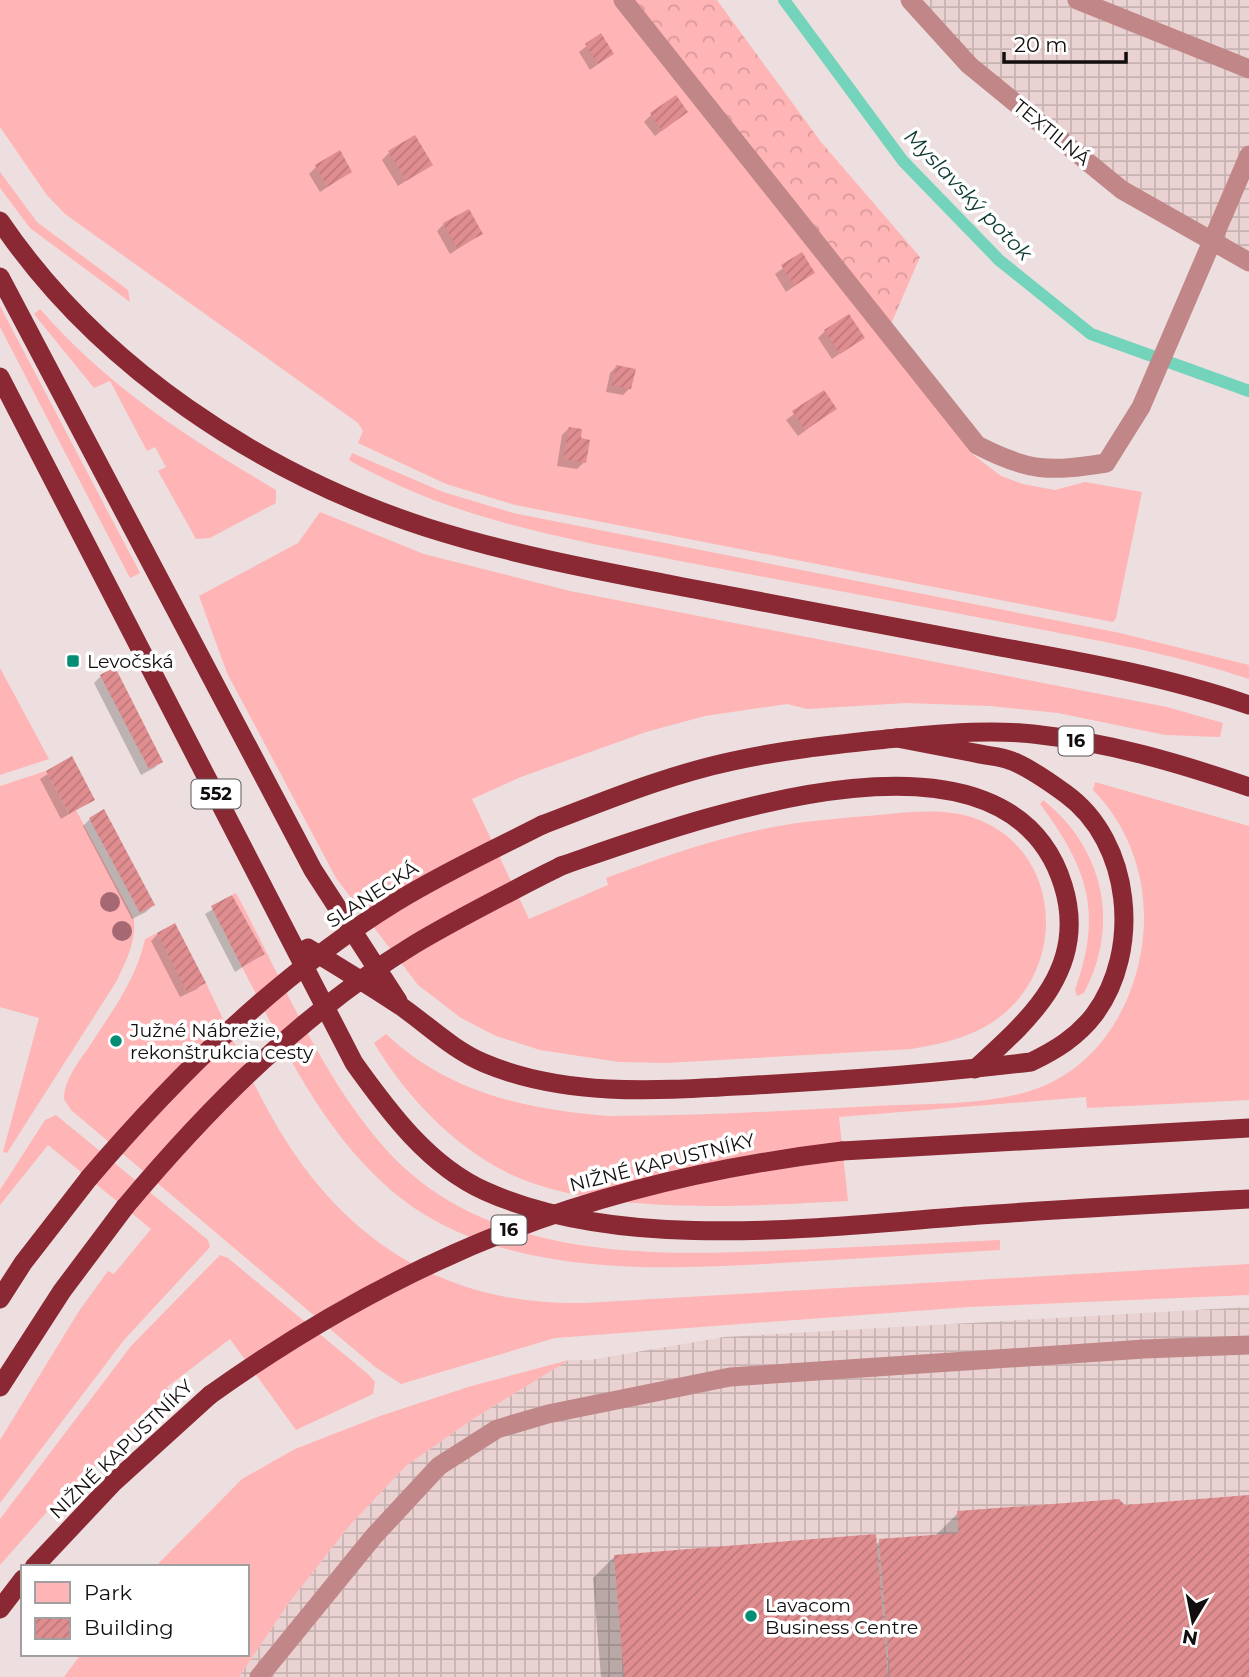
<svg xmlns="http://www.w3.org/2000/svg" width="1249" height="1677" viewBox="0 0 1249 1677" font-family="Montserrat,sans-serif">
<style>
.industrial{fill:url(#industrial-grid)}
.green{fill:#ffb4b5}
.forest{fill:url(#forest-crowns)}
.shadow{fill:#0003}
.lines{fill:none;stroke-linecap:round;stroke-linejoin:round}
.stream{stroke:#73d4bb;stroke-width:12}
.building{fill:url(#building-hatch)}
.service{stroke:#c18687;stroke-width:19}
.trunk{stroke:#8a2833;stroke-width:19}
.trunk-bridge{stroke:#8a2833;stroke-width:19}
.tree{fill:#a66974}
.poi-dot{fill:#038d75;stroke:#fff;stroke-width:2.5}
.labels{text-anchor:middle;stroke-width:7;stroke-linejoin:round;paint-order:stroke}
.shield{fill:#fff;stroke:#5a5656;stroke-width:2}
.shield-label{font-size:18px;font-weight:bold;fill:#130e0e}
.street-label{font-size:19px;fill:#130e0e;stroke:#fff}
.poi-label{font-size:19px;fill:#130e0e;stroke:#fff;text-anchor:start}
.water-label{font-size:21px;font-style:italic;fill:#0e3b31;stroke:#fff}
</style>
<defs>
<pattern id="industrial-grid" width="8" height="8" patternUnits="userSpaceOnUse" patternTransform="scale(1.75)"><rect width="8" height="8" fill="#e9d2d1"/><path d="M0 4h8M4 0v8" fill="none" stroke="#c7b3b2"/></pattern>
<pattern id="forest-crowns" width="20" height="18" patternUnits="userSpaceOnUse" patternTransform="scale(1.75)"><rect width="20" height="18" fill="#ffb4b5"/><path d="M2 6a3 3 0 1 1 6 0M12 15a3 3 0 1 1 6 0" fill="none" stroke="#da9a9a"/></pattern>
<pattern id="building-hatch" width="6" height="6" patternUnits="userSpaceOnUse" patternTransform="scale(1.75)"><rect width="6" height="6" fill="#df8d8f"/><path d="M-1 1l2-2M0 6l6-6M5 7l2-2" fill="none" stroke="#be787a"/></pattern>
</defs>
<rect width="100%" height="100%" fill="#eddfdf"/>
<g class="industrial">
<path d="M 910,0 L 1249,0 L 1249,262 L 1122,190 Z"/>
<path d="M 1249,1307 L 1249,1677 L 239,1677 L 288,1604 L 350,1525 L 406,1466 L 473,1419 L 569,1360 L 590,1360 L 724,1337 Z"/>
</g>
<g class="green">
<path d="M 0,0 L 627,0 L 971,453 L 1001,476 L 1023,484 L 1055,490 L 1085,482 L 1142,492 L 1116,618 L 1113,622 L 515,505 L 446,484 L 358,443 L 363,431 L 358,423 L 65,214 L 46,194 L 0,127 Z"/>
<path d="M 0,172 L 37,222 L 128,290 L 130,302 L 30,228 L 0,188 Z"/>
<path d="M 0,306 L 140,573 L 130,578 L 0,327 Z"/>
<path d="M 40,309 C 108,387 188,438 276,490 L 276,503 L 210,538 L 196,539 L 158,471 L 166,467 L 155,447 L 147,451 L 110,381 L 94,388 L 34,314 Z"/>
<path d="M 352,453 L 443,492 L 513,513 L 1120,633 L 1249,665 L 1249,679 C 1166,651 1078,637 992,620 C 888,600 784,581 680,561 C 566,539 451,519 349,460 Z"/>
<path d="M 320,512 L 424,554 L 570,591 L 1167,707 L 1223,723 L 1220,737 L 1165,735 L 1058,713 L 990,706 L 906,703 L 807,709 L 787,704 L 705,716 L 646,732 L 521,777 L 472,799 L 529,919 L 608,885 L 606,878 C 657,859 710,840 763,829 C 802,821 841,818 879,815 C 911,812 944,808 974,818 C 1060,848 1069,962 1001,1016 C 974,1037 945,1043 912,1049 L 667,1063 L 619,1062 L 540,1050 L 496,1036 L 461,1018 L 418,985 L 336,878 L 227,673 L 199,596 L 298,543 Z"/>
<path d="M 0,668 L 49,759 L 0,775 Z"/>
<path d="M 46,771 L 68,813 L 76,810 L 134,919 C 136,943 126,961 116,982 L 7,1153 L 3,1152 L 39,1018 L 0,1007 L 0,786 Z"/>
<path d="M 1095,782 L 1249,826 L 1249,1100 L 1087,1108 L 1086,1097 L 839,1117 L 848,1201 C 749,1206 596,1217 506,1172 C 451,1144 405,1095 374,1043 L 386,1034 C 449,1093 525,1109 608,1116 C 696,1116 785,1111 874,1106 C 929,1103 1008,1107 1056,1080 C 1106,1053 1134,1000 1142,946 C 1150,889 1134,832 1093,790 Z"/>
<path d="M 1043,800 C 1103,847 1121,924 1084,993 L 1077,996 L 1075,990 C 1103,913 1088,868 1040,804 Z"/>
<path d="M 236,893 C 282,978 318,1071 382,1145 C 487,1267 668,1256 814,1249 C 876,1246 938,1243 1000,1240 L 1000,1250 C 933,1254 866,1258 799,1262 C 665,1270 490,1283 383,1183 C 318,1123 282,1044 242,967 L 265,954 L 232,895 Z"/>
<path d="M 157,933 L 187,991 L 206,983 C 232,1037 256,1094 288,1144 C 357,1251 457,1306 584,1303 L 1249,1264 L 1249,1295 L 969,1307 L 555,1338 L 401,1384 L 375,1367 L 71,1110 L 64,1099 C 64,1076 85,1055 96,1036 C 116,1006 138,974 145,939 Z"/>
<path d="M 56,1115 L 208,1240 L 210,1247 L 124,1340 L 0,1503 L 0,1440 L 79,1311 L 108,1271 L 114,1274 L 151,1229 L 48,1145 L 0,1205 L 0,1190 L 45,1120 Z"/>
<path d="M 220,1255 L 228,1258 L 369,1375 L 375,1382 L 373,1394 L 296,1430 L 230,1339 L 167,1387 L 173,1395 L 53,1505 L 0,1565 L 0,1519 L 131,1346 Z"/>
<path d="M 569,1360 L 473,1419 L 406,1466 L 350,1525 L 288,1604 L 239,1677 L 64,1677 L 81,1654 L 247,1654 L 247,1567 L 155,1567 L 242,1479 L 295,1449 L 380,1416 L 468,1387 Z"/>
</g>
<path class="forest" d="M 627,0 L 717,0 L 821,142 L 920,257 L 884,340 Z"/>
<g class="shadow">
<path d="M 601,35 L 612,54 L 590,70 L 579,52 Z"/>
<path d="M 686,112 L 655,136 L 644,122 L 651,115 Z"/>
<path d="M 389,153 L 430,165 L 398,186 L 382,160 Z"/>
<path d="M 316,167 L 350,172 L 320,192 L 309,174 Z"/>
<path d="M 444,224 L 481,234 L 450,254 L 437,231 Z"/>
<path d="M 802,254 L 813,273 L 786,292 L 775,274 Z"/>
<path d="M 825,331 L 862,338 L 832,359 L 818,338 Z"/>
<path d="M 617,366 L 630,388 L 623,395 L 606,392 L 610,373 Z"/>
<path d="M 824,392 L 835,409 L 798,436 L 786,420 Z"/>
<path d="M 569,428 L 579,440 L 584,462 L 577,469 L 557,466 L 562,435 Z"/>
<path d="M 101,676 L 161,762 L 154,768 L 141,775 L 94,683 Z"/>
<path d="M 72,759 L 93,799 L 61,819 L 40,779 Z"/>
<path d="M 90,819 L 153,905 L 146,912 L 132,919 L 83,826 Z"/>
<path d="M 232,897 L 263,954 L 235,972 L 205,914 Z"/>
<path d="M 158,934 L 204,982 L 197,989 L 180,997 L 151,941 Z"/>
<path d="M 1249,1497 L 1249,1677 L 601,1677 L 593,1578 L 614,1557 L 875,1546 L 880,1541 L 934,1537 L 958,1513 L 1124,1507 Z"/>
</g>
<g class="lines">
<path class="stream" d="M 784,0 L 903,161 L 999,260 L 1091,334 L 1249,391"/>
</g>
<g class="building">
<path d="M 601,33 L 614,54 L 598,64 L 585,44 Z"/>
<path d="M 676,95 L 688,112 L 662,131 L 650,113 Z"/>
<path d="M 415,135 L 433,165 L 406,181 L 388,151 Z"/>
<path d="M 340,150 L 352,172 L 327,187 L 315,165 Z"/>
<path d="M 469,209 L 483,234 L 457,248 L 443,223 Z"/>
<path d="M 802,252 L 815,273 L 794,286 L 781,265 Z"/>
<path d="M 849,314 L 865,338 L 840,354 L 824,330 Z"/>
<path d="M 616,365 L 636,369 L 631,389 L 612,385 Z"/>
<path d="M 824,390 L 837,409 L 805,430 L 792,411 Z"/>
<path d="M 569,427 L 582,429 L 581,438 L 590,440 L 586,463 L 563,459 Z"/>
<path d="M 115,667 L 163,762 L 149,769 L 100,675 Z"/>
<path d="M 72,756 L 95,800 L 69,814 L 46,771 Z"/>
<path d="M 104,809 L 155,905 L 140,913 L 89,818 Z"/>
<path d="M 232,895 L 265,954 L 242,967 L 211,906 Z"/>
<path d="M 175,923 L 206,983 L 187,992 L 157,933 Z"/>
<path d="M 1249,1495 L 1249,1677 L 890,1677 L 879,1539 L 959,1533 L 957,1511 L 1119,1499 L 1125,1505 Z"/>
<path d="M 876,1534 L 888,1677 L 624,1677 L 614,1555 Z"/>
</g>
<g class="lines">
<g class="service">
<path d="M 623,0 L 977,445 C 1029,472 1049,472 1106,463 L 1141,407 L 1249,155"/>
<path d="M 910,0 L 969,65 L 1122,190 L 1249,262"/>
<path d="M 1077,0 L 1249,69"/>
<path d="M 259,1677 L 374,1536 L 439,1466 L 497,1429 L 548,1414 L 730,1377 L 1144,1349 L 1249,1345"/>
</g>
<g class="trunk">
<path d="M 0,221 C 98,366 260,473 425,527 C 512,555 605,572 694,589 C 796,608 898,627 1000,647 C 1084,662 1168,677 1249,705"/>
<path d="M 0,277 L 313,870 L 398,1001"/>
<path d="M 0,377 L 354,1063 C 389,1112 429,1166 485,1191 C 623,1253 821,1227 968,1216 C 1062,1209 1155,1204 1249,1199"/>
<path d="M 542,825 C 605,801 667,775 733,761 C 787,749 841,744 896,738 C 942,734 986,729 1033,734 C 1107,742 1179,763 1249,787"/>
<path d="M 561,866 C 683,824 1006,700 1063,885 C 1089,968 1030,1019 975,1069"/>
<path d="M 308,948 C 339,967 371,986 402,1007 C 429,1026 453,1050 484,1063 C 569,1099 667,1090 756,1085 C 848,1080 940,1073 1031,1062 C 1056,1050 1077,1037 1094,1015 C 1142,951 1132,842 1066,794 C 1051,783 1030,768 1012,761 C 1001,756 987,756 975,753 C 949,748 923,743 897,738"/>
<path d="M 842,1151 L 1249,1128"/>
<path d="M 0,1299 L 23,1263 L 89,1178"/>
<path d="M 0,1387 L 62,1291 L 125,1207"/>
<path d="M 34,1567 L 113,1483 L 210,1395"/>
<path d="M 0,1609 L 23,1579"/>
</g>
<g class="trunk-bridge">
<path d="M 89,1178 C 179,1073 278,975 396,902 C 443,873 493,850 542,825"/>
<path d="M 125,1207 C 209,1107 303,1012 415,944 C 462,916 512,891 561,866"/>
<path d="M 210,1395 C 409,1253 599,1180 842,1151"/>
</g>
</g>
<g class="tree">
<circle cx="110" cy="902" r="10"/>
<circle cx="122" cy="931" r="10"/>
</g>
<g class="poi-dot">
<rect x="66" y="654" width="14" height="14" rx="3.5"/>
<circle cx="116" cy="1041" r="7"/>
<circle cx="751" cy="1616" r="7"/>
</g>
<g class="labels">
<g class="shield">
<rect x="1058.5" y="726.5" width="35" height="29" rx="5"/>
<rect x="191.5" y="779.5" width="49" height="29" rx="5"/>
<rect x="491.5" y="1215.5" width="35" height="29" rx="5"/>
</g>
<g class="shield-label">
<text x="1076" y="747">16</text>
<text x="216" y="800">552</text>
<text x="509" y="1236">16</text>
</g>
<g class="street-label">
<text transform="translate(1052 132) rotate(39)" y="7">TEXTILNÁ</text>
<text transform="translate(372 894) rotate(-33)" y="7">SLANECKÁ</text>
<text transform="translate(662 1162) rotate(-14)" y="7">NIŽNÉ KAPUSTNÍKY</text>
<text transform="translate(121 1449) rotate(-44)" y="7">NIŽNÉ KAPUSTNÍKY</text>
</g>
<g class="poi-label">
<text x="87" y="668">Levočská</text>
<text x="130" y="1037">Južné Nábrežie,<tspan x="130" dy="22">rekonštrukcia cesty</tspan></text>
<text x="765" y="1612">Lavacom<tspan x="765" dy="22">Business Centre</tspan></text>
</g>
<g class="water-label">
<text transform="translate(968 195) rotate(46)" y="7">Myslavský potok</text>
</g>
</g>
<rect x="21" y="1565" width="228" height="91" fill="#ffffff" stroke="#a19f9f" stroke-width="2"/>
<rect x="35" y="1582" width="35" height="21" fill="#ffb4b5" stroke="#a19f9f" stroke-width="2"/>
<text x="84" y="1600" font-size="21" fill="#130e0e">Park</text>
<rect x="35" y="1618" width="35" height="21" fill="url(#building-hatch)" stroke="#a19f9f" stroke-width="2"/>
<text x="84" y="1635" font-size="21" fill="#130e0e">Building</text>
<g transform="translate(1193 1621) rotate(190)" stroke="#ffffff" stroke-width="5" paint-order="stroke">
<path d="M0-5L12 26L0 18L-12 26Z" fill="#130e0e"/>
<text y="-10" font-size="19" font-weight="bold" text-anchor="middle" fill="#130e0e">N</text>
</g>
<path d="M1004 52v10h122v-10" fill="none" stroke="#130e0e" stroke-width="3.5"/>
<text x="1014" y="52" font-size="21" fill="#130e0e" stroke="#ffffff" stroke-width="5" paint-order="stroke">20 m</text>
</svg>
